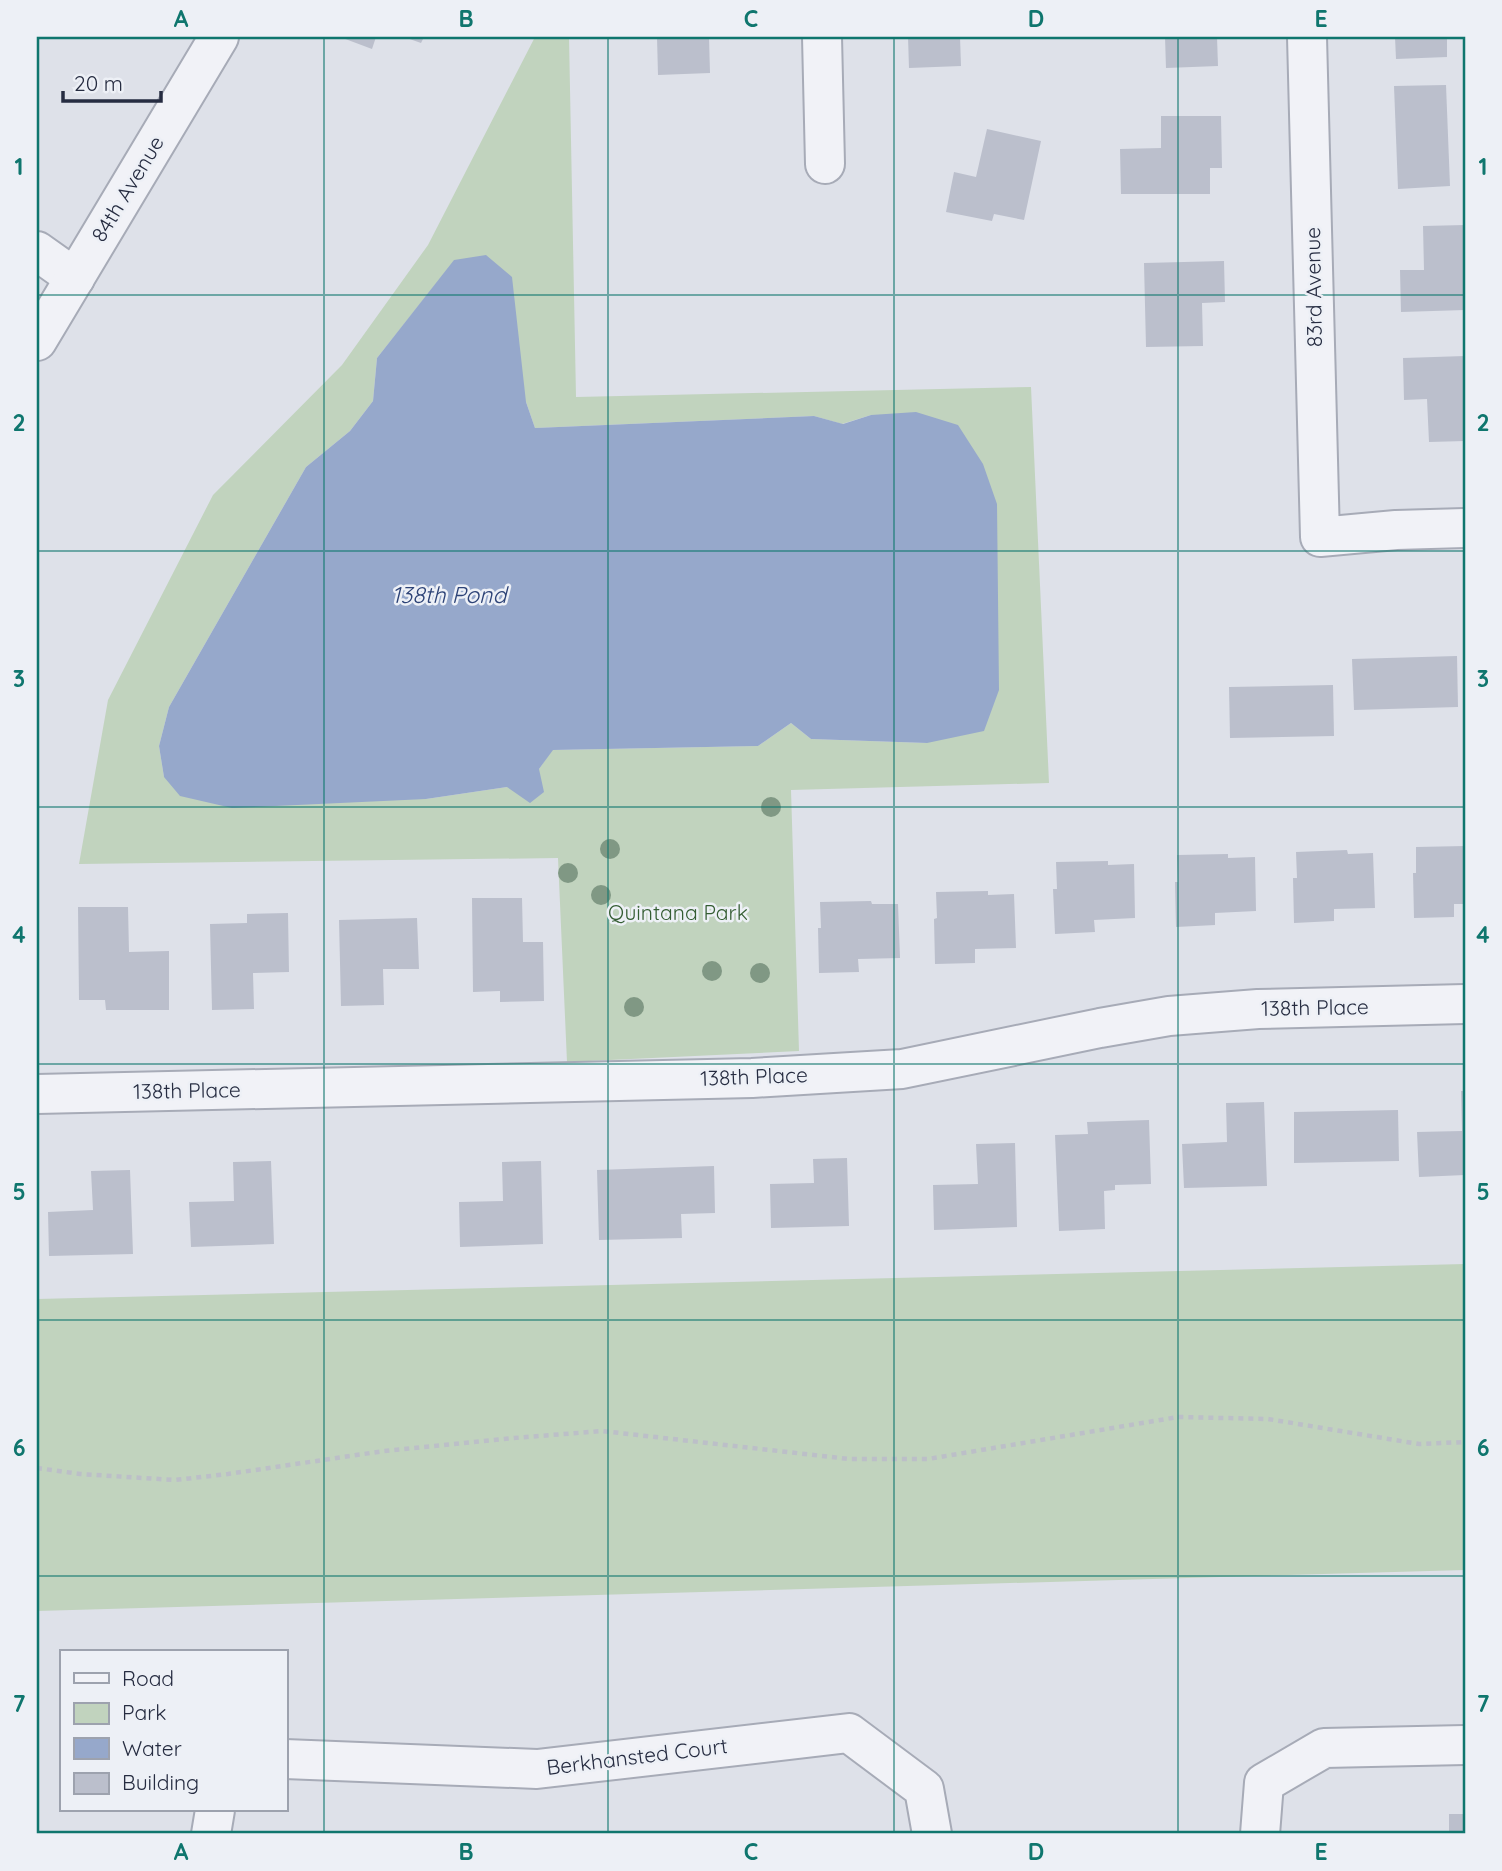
<svg xmlns="http://www.w3.org/2000/svg" width="1502" height="1871" viewBox="0 0 1502 1871" font-family="Quicksand,sans-serif">
<style>
.green{fill:#c1d3be;fill-rule:evenodd}
.water{fill:#96a8cb}
.building{fill:#bbbfcc}
.lines{fill:none;stroke-linecap:round;stroke-linejoin:round}
.minor-casing{stroke:#a7abb7;stroke-width:42}
.path{stroke:#bcbfc8;stroke-width:4.5;stroke-dasharray:5 5;stroke-linecap:butt}
.minor{stroke:#f1f2f7;stroke-width:38}
.tree{fill:#809884}
.grid{fill:none;stroke:#0f766e;stroke-width:2;stroke-opacity:0.55}
.labels{text-anchor:middle;stroke-width:5;stroke-linejoin:round;paint-order:stroke}
.street-label{font-size:21px;fill:#262c41;stroke:#edf0f6}
.park-label{font-size:21px;fill:#345d32;stroke:#edf0f6}
.water-label{font-size:23px;font-style:italic;fill:#2d4377;stroke:#edf0f6}
.neatline{fill:none;stroke:#0f766e;stroke-width:2.5}
.grid-label{font-size:23px;text-anchor:middle;font-weight:bold;fill:#0f766e}
</style>
<rect width="100%" height="100%" fill="#dee1e9"/>
<g class="green">
<path d="M 535,37 L 569,37 L 576,397 L 1031,387 L 1049,783 L 791,790 L 799,1051 L 567,1062 L 558,858 L 79,864 L 108,700 L 213,495 L 342,365 L 428,245 ZM 454,261 L 526,402 L 535,428 L 814,416 L 842,424 L 871,415 L 927,743 L 811,739 L 791,723 L 758,746 L 552,750 L 539,769 L 507,787 L 426,799 L 164,777 L 159,746 L 169,707 L 306,467 L 350,431 L 373,401 L 377,358 Z"/>
<path d="M 1465,1264 L 1465,1570 L 37,1611 L 37,1299 Z"/>
</g>
<path class="water" d="M 486,255 L 512,277 L 526,402 L 535,428 L 814,416 L 843,424 L 871,415 L 916,412 L 958,425 L 983,464 L 997,504 L 999,690 L 984,731 L 927,743 L 811,739 L 791,723 L 758,746 L 553,750 L 539,769 L 544,792 L 530,803 L 507,787 L 426,799 L 232,808 L 180,796 L 164,777 L 159,746 L 169,707 L 306,467 L 350,431 L 373,401 L 377,358 L 454,260 Z"/>
<g class="building">
<path d="M 340,37 L 376,37 L 372,49 Z"/>
<path d="M 404,37 L 424,37 L 421,43 Z"/>
<path d="M 657,37 L 709,37 L 710,73 L 658,75 Z"/>
<path d="M 908,37 L 960,37 L 961,66 L 909,68 Z"/>
<path d="M 1165,37 L 1217,37 L 1218,66 L 1166,68 Z"/>
<path d="M 1395,37 L 1447,37 L 1447,57 L 1396,59 Z"/>
<path d="M 1446,85 L 1450,186 L 1398,189 L 1394,86 Z"/>
<path d="M 1161,116 L 1221,116 L 1222,168 L 1210,168 L 1210,194 L 1121,194 L 1120,149 L 1161,148 Z"/>
<path d="M 987,129 L 1041,141 L 1024,220 L 994,214 L 992,221 L 946,212 L 954,172 L 976,177 Z"/>
<path d="M 1465,225 L 1465,310 L 1401,312 L 1400,270 L 1424,270 L 1423,226 Z"/>
<path d="M 1224,261 L 1225,302 L 1202,303 L 1203,346 L 1146,347 L 1144,263 Z"/>
<path d="M 1465,356 L 1465,441 L 1429,442 L 1427,399 L 1404,400 L 1403,358 Z"/>
<path d="M 1457,656 L 1458,707 L 1354,710 L 1352,659 Z"/>
<path d="M 1333,685 L 1334,736 L 1230,738 L 1229,687 Z"/>
<path d="M 1465,846 L 1465,904 L 1454,904 L 1454,917 L 1414,918 L 1413,873 L 1416,873 L 1416,847 Z"/>
<path d="M 1347,850 L 1348,854 L 1373,853 L 1375,908 L 1334,909 L 1334,921 L 1294,923 L 1293,878 L 1297,878 L 1296,852 Z"/>
<path d="M 1228,854 L 1228,858 L 1255,857 L 1256,911 L 1215,913 L 1215,925 L 1176,927 L 1175,882 L 1178,882 L 1177,855 Z"/>
<path d="M 1108,861 L 1108,865 L 1134,864 L 1135,918 L 1094,920 L 1095,932 L 1055,934 L 1053,889 L 1057,889 L 1056,862 Z"/>
<path d="M 988,891 L 988,895 L 1014,894 L 1016,948 L 975,949 L 975,963 L 935,964 L 934,919 L 937,918 L 936,892 Z"/>
<path d="M 472,898 L 522,898 L 523,942 L 543,942 L 544,1001 L 500,1002 L 500,991 L 473,992 Z"/>
<path d="M 871,901 L 872,904 L 898,904 L 900,958 L 858,959 L 859,972 L 819,973 L 818,928 L 821,928 L 820,902 Z"/>
<path d="M 78,907 L 128,907 L 129,952 L 169,951 L 169,1010 L 106,1010 L 105,1000 L 79,1000 Z"/>
<path d="M 288,913 L 289,972 L 253,973 L 254,1009 L 212,1010 L 210,924 L 247,923 L 247,914 Z"/>
<path d="M 417,918 L 419,969 L 383,969 L 384,1005 L 341,1006 L 339,920 Z"/>
<path d="M 1461,1091 L 1465,1091 L 1465,1175 L 1419,1177 L 1417,1132 L 1462,1131 Z"/>
<path d="M 1264,1102 L 1267,1186 L 1184,1188 L 1182,1144 L 1227,1142 L 1226,1103 Z"/>
<path d="M 1398,1110 L 1399,1161 L 1294,1163 L 1294,1112 Z"/>
<path d="M 1149,1120 L 1151,1184 L 1115,1185 L 1115,1190 L 1104,1191 L 1105,1229 L 1059,1231 L 1055,1135 L 1088,1134 L 1087,1122 Z"/>
<path d="M 1015,1143 L 1017,1227 L 934,1230 L 933,1185 L 978,1184 L 976,1144 Z"/>
<path d="M 847,1158 L 849,1226 L 771,1228 L 770,1184 L 814,1183 L 813,1159 Z"/>
<path d="M 271,1161 L 274,1244 L 191,1247 L 189,1202 L 234,1201 L 233,1162 Z"/>
<path d="M 541,1161 L 543,1244 L 460,1247 L 459,1202 L 503,1201 L 502,1162 Z"/>
<path d="M 714,1166 L 715,1213 L 681,1214 L 682,1238 L 599,1240 L 597,1170 Z"/>
<path d="M 130,1170 L 133,1254 L 49,1256 L 48,1212 L 93,1210 L 91,1171 Z"/>
<rect x="1449" y="1814" width="16" height="20"/>
</g>
<g class="lines">
<defs>
<g id="minor">
<path d="M 822,37 L 825,164"/>
<path d="M 1307,37 L 1320,537 L 1396,530 L 1465,528"/>
<path d="M 37,251 L 75,278"/>
<path d="M 37,341 L 219,37"/>
<path d="M 37,1094 L 752,1078 L 902,1069 L 1100,1028 L 1169,1016 L 1258,1009 L 1465,1004"/>
<path d="M 285,1759 L 537,1769 L 849,1733 L 924,1789 L 932,1834"/>
<path d="M 211,1834 L 215,1810"/>
<path d="M 1260,1834 L 1264,1783 L 1324,1748 L 1465,1745"/>
</g>
</defs>
<use href="#minor" class="minor-casing"/>
<path class="path" d="M 37,1468 L 80,1474 L 175,1480 L 228,1474 L 384,1451 L 514,1438 L 602,1431 L 849,1459 L 928,1459 L 1178,1417 L 1268,1419 L 1419,1444 L 1465,1442"/>
<use href="#minor" class="minor"/>
</g>
<g class="tree">
<circle cx="771" cy="807" r="10"/>
<circle cx="610" cy="849" r="10"/>
<circle cx="568" cy="873" r="10"/>
<circle cx="601" cy="895" r="10"/>
<circle cx="712" cy="971" r="10"/>
<circle cx="760" cy="973" r="10"/>
<circle cx="634" cy="1007" r="10"/>
</g>
<path class="grid" d="M 324,37 L 324,1834M 608,37 L 608,1834M 894,37 L 894,1834M 1178,37 L 1178,1834M 37,295 L 1465,295M 37,551 L 1465,551M 37,807 L 1465,807M 37,1064 L 1465,1064M 37,1320 L 1465,1320M 37,1576 L 1465,1576"/>
<g class="labels">
<g class="street-label">
<text transform="translate(128 189) rotate(-59)" y="7">84th Avenue</text>
<text transform="translate(1314 287) rotate(-91)" y="7">83rd Avenue</text>
<text transform="translate(1315 1008) rotate(-1)" y="7">138th Place</text>
<text transform="translate(754 1077) rotate(-2)" y="7">138th Place</text>
<text transform="translate(187 1091) rotate(-1)" y="7">138th Place</text>
<text transform="translate(637 1757) rotate(-7)" y="7">Berkhansted Court</text>
</g>
<g class="park-label">
<text x="678" y="920">Quintana Park</text>
</g>
<g class="water-label">
<text x="449" y="603">138th Pond</text>
</g>
</g>
<rect width="1502" height="1871" fill="none" stroke="#edf0f6" stroke-width="77"/>
<rect x="60" y="1650" width="228" height="161" fill="#edf0f6" stroke="#9da2ae" stroke-width="2"/>
<rect x="74" y="1673" width="35" height="10" fill="#f1f2f7" stroke="#9da2ae" stroke-width="2"/>
<text x="122" y="1686" font-size="21" fill="#262c41">Road</text>
<rect x="74" y="1703" width="35" height="21" fill="#c1d3be" stroke="#9da2ae" stroke-width="2"/>
<text x="122" y="1720" font-size="21" fill="#262c41">Park</text>
<rect x="74" y="1738" width="35" height="21" fill="#96a8cb" stroke="#9da2ae" stroke-width="2"/>
<text x="122" y="1756" font-size="21" fill="#262c41">Water</text>
<rect x="74" y="1773" width="35" height="21" fill="#bbbfcc" stroke="#9da2ae" stroke-width="2"/>
<text x="122" y="1790" font-size="21" fill="#262c41">Building</text>
<path d="M63 91v10h98v-10" fill="none" stroke="#262c41" stroke-width="3.5"/>
<text x="74" y="91" font-size="21" fill="#262c41" stroke="#edf0f6" stroke-width="5" paint-order="stroke">20 m</text>
<rect x="38" y="38" width="1426" height="1794" class="neatline"/>
<g class="grid-label">
<text x="181" y="27">A</text>
<text x="466" y="27">B</text>
<text x="751" y="27">C</text>
<text x="1036" y="27">D</text>
<text x="1321" y="27">E</text>
<text x="19" y="175">1</text>
<text x="1483" y="175">1</text>
<text x="19" y="431">2</text>
<text x="1483" y="431">2</text>
<text x="19" y="687">3</text>
<text x="1483" y="687">3</text>
<text x="19" y="943">4</text>
<text x="1483" y="943">4</text>
<text x="19" y="1200">5</text>
<text x="1483" y="1200">5</text>
<text x="19" y="1456">6</text>
<text x="1483" y="1456">6</text>
<text x="19" y="1712">7</text>
<text x="1483" y="1712">7</text>
<text x="181" y="1860">A</text>
<text x="466" y="1860">B</text>
<text x="751" y="1860">C</text>
<text x="1036" y="1860">D</text>
<text x="1321" y="1860">E</text>
</g>
</svg>
